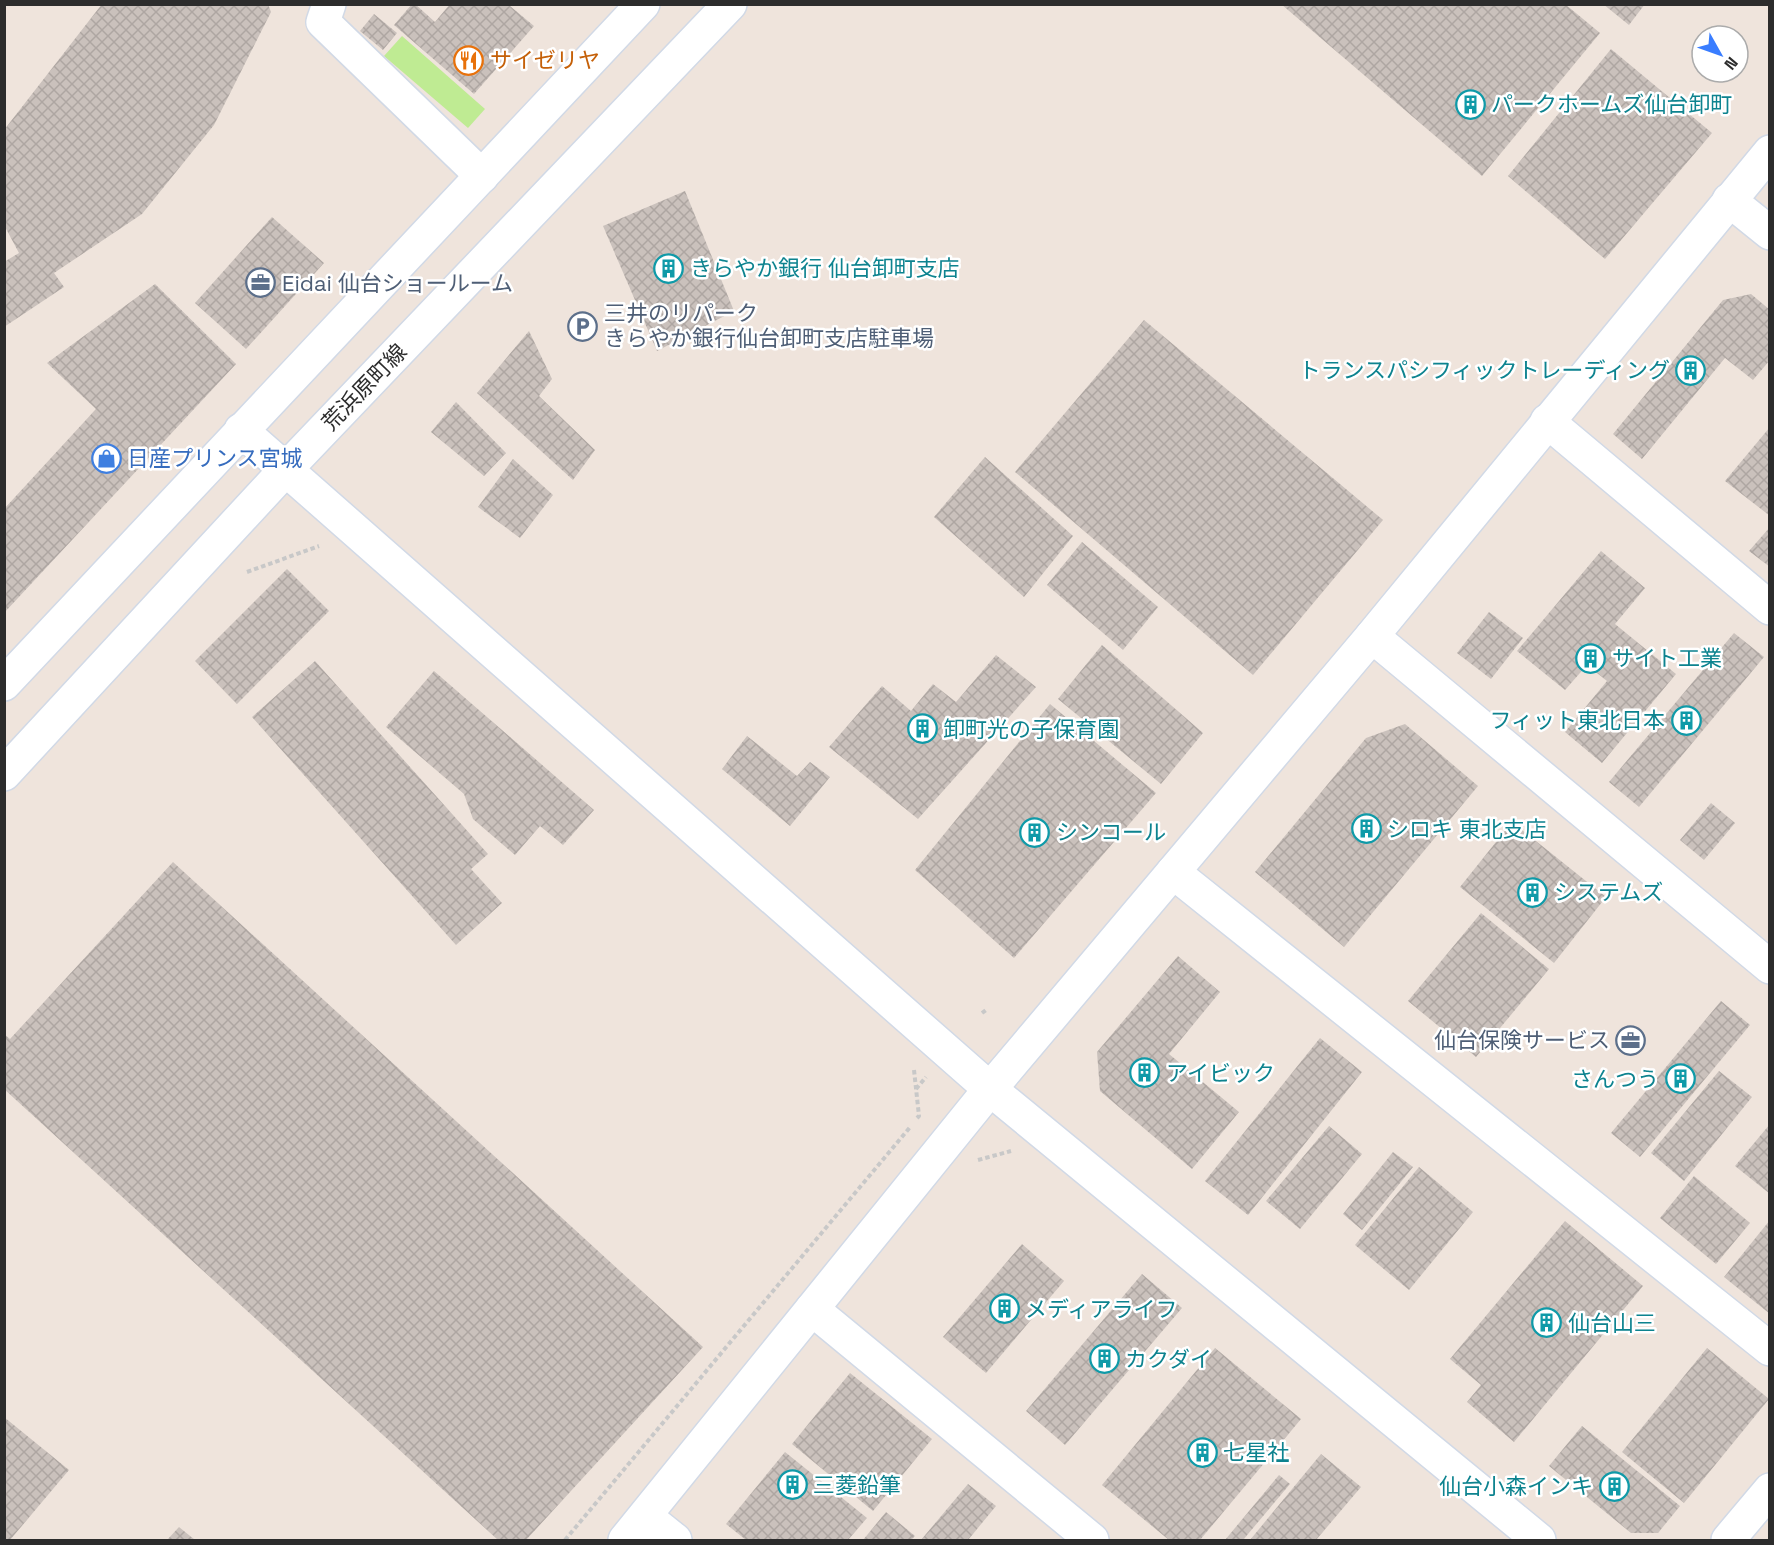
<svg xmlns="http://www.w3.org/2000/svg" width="1774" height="1545" viewBox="0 0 1774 1545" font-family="'Space Grotesk','Noto Sans JP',sans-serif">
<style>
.park{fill:#bfeb93}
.building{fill:url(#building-cross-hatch)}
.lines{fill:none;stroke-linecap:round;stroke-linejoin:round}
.minor-casing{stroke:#d1d9e6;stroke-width:36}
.tertiary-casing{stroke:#d1d9e6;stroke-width:36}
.secondary-casing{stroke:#d1d9e6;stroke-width:36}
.path{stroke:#c8c8c8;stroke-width:4;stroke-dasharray:4.5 3;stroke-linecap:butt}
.minor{stroke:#fff;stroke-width:33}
.tertiary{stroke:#fff;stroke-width:33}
.secondary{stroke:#fff;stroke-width:33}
.labels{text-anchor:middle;stroke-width:5;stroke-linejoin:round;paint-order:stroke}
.food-label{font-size:22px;fill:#c56008;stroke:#fff;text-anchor:start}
.culture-label{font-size:22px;fill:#0d838f;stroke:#fff;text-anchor:start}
.service-label{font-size:22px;fill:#4e5e75;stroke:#fff;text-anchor:start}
.street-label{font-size:22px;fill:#2c2c2c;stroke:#fff}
.shop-label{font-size:22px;fill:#366cbe;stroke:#fff;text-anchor:start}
</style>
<defs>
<pattern id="building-cross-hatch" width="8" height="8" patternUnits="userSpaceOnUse" patternTransform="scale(1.5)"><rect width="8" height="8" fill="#cac1bc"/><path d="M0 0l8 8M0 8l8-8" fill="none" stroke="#aea6a2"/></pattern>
</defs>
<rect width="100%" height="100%" fill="#efe4dc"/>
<path class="park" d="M 402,36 L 485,109 L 468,128 L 384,56 Z"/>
<g class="building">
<path d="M 102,4 L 268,4 L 271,12 L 214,125 L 142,214 L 54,273 L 64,287 L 4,327 L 4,262 L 19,253 L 4,225 L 4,130 Z"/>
<path d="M 412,4 L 415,4 L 435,22 L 450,4 L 511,4 L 510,6 L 534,26 L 474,94 L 394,25 Z"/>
<path d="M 1281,4 L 1565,4 L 1600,33 L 1482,176 Z"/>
<path d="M 1603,4 L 1645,4 L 1629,25 Z"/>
<path d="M 374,14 L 397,33 L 383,50 L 360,31 Z"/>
<path d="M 1611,49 L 1712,133 L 1605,259 L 1508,176 Z"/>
<path d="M 685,191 L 734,311 L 657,351 L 603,226 Z"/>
<path d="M 272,217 L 324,263 L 246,349 L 195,303 Z"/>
<path d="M 155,284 L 236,364 L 4,613 L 4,509 L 96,409 L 47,363 Z"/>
<path d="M 1751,294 L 1770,310 L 1770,360 L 1753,380 L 1725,358 L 1642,459 L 1613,434 L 1723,300 Z"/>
<path d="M 1144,320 L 1383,520 L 1253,675 L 1015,472 Z"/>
<path d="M 529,331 L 552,379 L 539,396 L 595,450 L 573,480 L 477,393 Z"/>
<path d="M 456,402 L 506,453 L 484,476 L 431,432 Z"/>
<path d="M 1770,427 L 1770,516 L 1725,481 Z"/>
<path d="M 985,457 L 1073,536 L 1024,597 L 934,517 Z"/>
<path d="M 513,459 L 553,495 L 520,538 L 478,507 Z"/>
<path d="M 1770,527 L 1770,567 L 1749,551 Z"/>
<path d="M 1082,542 L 1158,607 L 1123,650 L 1047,585 Z"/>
<path d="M 1601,551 L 1645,588 L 1615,624 L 1676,674 L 1602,763 L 1565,732 L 1607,681 L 1587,665 L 1565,690 L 1517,651 Z"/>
<path d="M 287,569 L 329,611 L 237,704 L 195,661 Z"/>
<path d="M 1489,612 L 1523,638 L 1491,679 L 1457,653 Z"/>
<path d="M 1734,633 L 1764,657 L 1639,807 L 1609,782 Z"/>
<path d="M 1102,645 L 1203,733 L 1161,784 L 1058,699 Z"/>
<path d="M 996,655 L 1036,687 L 918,819 L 829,747 L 882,686 L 911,711 L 933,684 L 956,702 Z"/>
<path d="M 315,661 L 488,854 L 471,869 L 502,903 L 456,945 L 252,717 Z"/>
<path d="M 434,671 L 594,810 L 563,845 L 540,826 L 515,855 L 473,819 L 464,794 L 386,727 Z"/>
<path d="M 1050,704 L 1156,793 L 1014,958 L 915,870 Z"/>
<path d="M 1405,724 L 1478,786 L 1344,947 L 1255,872 L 1366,738 Z"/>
<path d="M 747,736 L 797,776 L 810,762 L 830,777 L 790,826 L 722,769 Z"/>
<path d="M 1711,803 L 1735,823 L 1704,860 L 1680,840 Z"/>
<path d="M 1512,822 L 1606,897 L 1554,963 L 1460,887 Z"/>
<path d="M 173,862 L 703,1347 L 526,1540 L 498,1540 L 4,1089 L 4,1034 L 10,1039 Z"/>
<path d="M 1481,913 L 1549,969 L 1476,1057 L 1408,1001 Z"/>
<path d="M 1178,956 L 1220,992 L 1169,1054 L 1239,1112 L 1192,1169 L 1100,1091 L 1097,1052 Z"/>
<path d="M 1721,1001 L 1750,1025 L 1640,1157 L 1611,1133 Z"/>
<path d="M 1320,1038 L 1362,1072 L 1248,1215 L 1205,1181 Z"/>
<path d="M 1719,1071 L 1752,1097 L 1684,1181 L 1651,1153 Z"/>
<path d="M 1770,1124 L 1770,1194 L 1735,1166 Z"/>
<path d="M 1329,1126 L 1362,1154 L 1300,1229 L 1266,1201 Z"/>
<path d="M 1393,1152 L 1413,1167 L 1362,1230 L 1343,1214 Z"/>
<path d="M 1419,1167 L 1473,1212 L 1409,1290 L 1355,1245 Z"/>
<path d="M 1694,1176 L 1750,1223 L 1716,1264 L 1660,1218 Z"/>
<path d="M 1770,1220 L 1770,1314 L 1724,1277 Z"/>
<path d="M 1565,1221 L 1643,1286 L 1514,1442 L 1467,1402 L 1481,1385 L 1450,1359 Z"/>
<path d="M 1022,1244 L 1064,1281 L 986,1373 L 943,1337 Z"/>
<path d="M 1142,1274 L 1182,1308 L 1065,1445 L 1026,1411 Z"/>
<path d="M 1215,1348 L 1301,1419 L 1200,1540 L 1169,1540 L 1102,1485 Z"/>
<path d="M 1707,1348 L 1769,1399 L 1684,1503 L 1622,1452 Z"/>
<path d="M 850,1373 L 932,1439 L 873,1511 L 792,1444 Z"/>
<path d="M 4,1417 L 69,1470 L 10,1540 L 4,1540 Z"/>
<path d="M 1582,1426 L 1680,1506 L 1658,1533 L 1631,1533 L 1549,1466 Z"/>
<path d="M 785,1452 L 867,1518 L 848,1540 L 746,1540 L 726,1524 Z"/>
<path d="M 1321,1454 L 1361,1487 L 1316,1540 L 1250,1540 Z"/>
<path d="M 1279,1475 L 1290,1484 L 1243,1540 L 1225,1540 Z"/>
<path d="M 968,1484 L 996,1506 L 968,1540 L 921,1540 Z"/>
<path d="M 886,1512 L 915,1536 L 911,1540 L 863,1540 Z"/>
<path d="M 179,1527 L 195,1540 L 167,1540 Z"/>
</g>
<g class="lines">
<defs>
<g id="minor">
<path d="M 329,4 L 323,22 L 482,176"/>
<path d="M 1729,200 L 1770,233"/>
<path d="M 1547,421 L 1770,608"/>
<path d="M 241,430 L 990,1089 L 1539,1540"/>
<path d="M 1372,636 L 1770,967"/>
<path d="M 1173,872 L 1770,1349"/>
<path d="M 812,1309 L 1092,1540"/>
<path d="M 645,1516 L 675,1540"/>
</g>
<g id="tertiary">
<path d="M 625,1540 L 990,1089 L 1372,636 L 1770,152"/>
<path d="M 1728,1540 L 1770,1490"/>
</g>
<g id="secondary">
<path d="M 4,684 L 643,4"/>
<path d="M 4,774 L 287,468 L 730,4"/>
</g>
</defs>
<use href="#minor" class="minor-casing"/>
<use href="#tertiary" class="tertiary-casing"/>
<use href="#secondary" class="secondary-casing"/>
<g class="path">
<path d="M 247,572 L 319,546"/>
<path d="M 982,1013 L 986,1010"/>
<path d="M 914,1070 L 919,1116 L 917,1118"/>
<path d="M 916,1089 L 926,1077"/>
<path d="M 978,1160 L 1011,1151"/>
<path d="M 565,1540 L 911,1126"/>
</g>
<use href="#minor" class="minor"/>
<use href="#tertiary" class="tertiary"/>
<use href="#secondary" class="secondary"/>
</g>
<defs>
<symbol id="restaurant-ring" viewBox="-11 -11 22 22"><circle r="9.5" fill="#fff" stroke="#e8710a" stroke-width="1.5"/><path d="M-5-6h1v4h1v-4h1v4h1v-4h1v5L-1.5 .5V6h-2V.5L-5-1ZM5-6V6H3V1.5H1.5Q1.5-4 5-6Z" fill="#e8710a"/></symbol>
<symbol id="building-ring" viewBox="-11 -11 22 22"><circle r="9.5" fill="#fff" stroke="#0f9aa8" stroke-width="1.5"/><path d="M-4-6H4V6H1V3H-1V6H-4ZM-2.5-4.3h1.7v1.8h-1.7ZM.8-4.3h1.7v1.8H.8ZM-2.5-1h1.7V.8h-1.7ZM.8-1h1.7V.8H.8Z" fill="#0f9aa8"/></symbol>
<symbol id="office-ring" viewBox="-11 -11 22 22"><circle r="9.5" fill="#fff" stroke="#5c6f8a" stroke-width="1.5"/><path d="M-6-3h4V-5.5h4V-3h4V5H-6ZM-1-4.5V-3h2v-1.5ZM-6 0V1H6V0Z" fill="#5c6f8a"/></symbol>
<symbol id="parking-ring" viewBox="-11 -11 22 22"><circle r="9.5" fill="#fff" stroke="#5c6f8a" stroke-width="1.5"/><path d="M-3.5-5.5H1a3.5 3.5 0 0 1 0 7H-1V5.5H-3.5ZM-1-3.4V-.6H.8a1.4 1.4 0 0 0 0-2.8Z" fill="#5c6f8a"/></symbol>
<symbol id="shop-ring" viewBox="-11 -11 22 22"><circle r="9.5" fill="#fff" stroke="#3f7fe0" stroke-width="1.5"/><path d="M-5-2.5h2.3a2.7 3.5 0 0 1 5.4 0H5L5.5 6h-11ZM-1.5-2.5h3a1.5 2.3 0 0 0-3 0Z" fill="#3f7fe0"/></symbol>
</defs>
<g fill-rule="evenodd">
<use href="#restaurant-ring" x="452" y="44" width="33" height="33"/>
<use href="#building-ring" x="1454" y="88" width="33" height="33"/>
<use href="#building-ring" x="652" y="252" width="33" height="33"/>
<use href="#office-ring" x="244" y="266" width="33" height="33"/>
<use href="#parking-ring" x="566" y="310" width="33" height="33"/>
<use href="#building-ring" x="1674" y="354" width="33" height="33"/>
<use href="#shop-ring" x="90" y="442" width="33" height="33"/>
<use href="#building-ring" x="1574" y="642" width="33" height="33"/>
<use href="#building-ring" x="1670" y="704" width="33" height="33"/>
<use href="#building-ring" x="906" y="712" width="33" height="33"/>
<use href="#building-ring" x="1350" y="812" width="33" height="33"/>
<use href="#building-ring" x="1018" y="816" width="33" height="33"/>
<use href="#building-ring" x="1516" y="876" width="33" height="33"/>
<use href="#office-ring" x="1614" y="1024" width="33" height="33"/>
<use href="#building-ring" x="1128" y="1056" width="33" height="33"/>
<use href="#building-ring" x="1664" y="1062" width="33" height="33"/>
<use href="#building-ring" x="988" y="1292" width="33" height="33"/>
<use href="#building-ring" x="1530" y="1306" width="33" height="33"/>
<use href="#building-ring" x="1088" y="1342" width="33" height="33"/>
<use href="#building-ring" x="1186" y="1436" width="33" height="33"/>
<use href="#building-ring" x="776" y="1468" width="33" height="33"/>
<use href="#building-ring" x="1598" y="1470" width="33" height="33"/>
</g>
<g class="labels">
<g class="food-label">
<text x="490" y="68">サイゼリヤ</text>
</g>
<g class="culture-label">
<text x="1491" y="112">パークホームズ仙台卸町</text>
<text x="690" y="276">きらやか銀行 仙台卸町支店</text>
<text x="1670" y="378" text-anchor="end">トランスパシフィックトレーディング</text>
<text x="1612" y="666">サイト工業</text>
<text x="1665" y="728" text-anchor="end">フィット東北日本</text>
<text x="943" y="737">卸町光の子保育園</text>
<text x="1387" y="837">シロキ 東北支店</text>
<text x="1056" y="840">シンコール</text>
<text x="1554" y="900">システムズ</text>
<text x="1166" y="1081">アイビック</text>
<text x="1659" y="1087" text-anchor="end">さんつう</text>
<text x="1025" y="1317">メディアライフ</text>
<text x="1568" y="1331">仙台山三</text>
<text x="1125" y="1367">カクダイ</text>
<text x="1223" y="1460">七星社</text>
<text x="813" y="1493">三菱鉛筆</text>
<text x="1593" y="1494" text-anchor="end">仙台小森インキ</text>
</g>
<g class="service-label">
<text x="282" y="291">Eidai 仙台ショールーム</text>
<text x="604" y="321">三井のリパーク<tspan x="604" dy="25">きらやか銀行仙台卸町支店駐車場</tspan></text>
<text x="1610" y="1048" text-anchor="end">仙台保険サービス</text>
</g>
<g class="street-label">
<text transform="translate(364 387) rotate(-46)" y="8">荒浜原町線</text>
</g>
<g class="shop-label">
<text x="127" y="466">日産プリンス宮城</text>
</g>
</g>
<rect width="1774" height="1545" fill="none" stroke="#2c2c2c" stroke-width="12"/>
<g transform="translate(1720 54) rotate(130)"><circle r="28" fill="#ffffff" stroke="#ababab" stroke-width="1.5"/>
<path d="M0-4.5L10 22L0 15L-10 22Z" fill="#397dff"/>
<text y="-9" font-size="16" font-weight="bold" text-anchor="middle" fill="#2c2c2c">N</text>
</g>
</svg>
